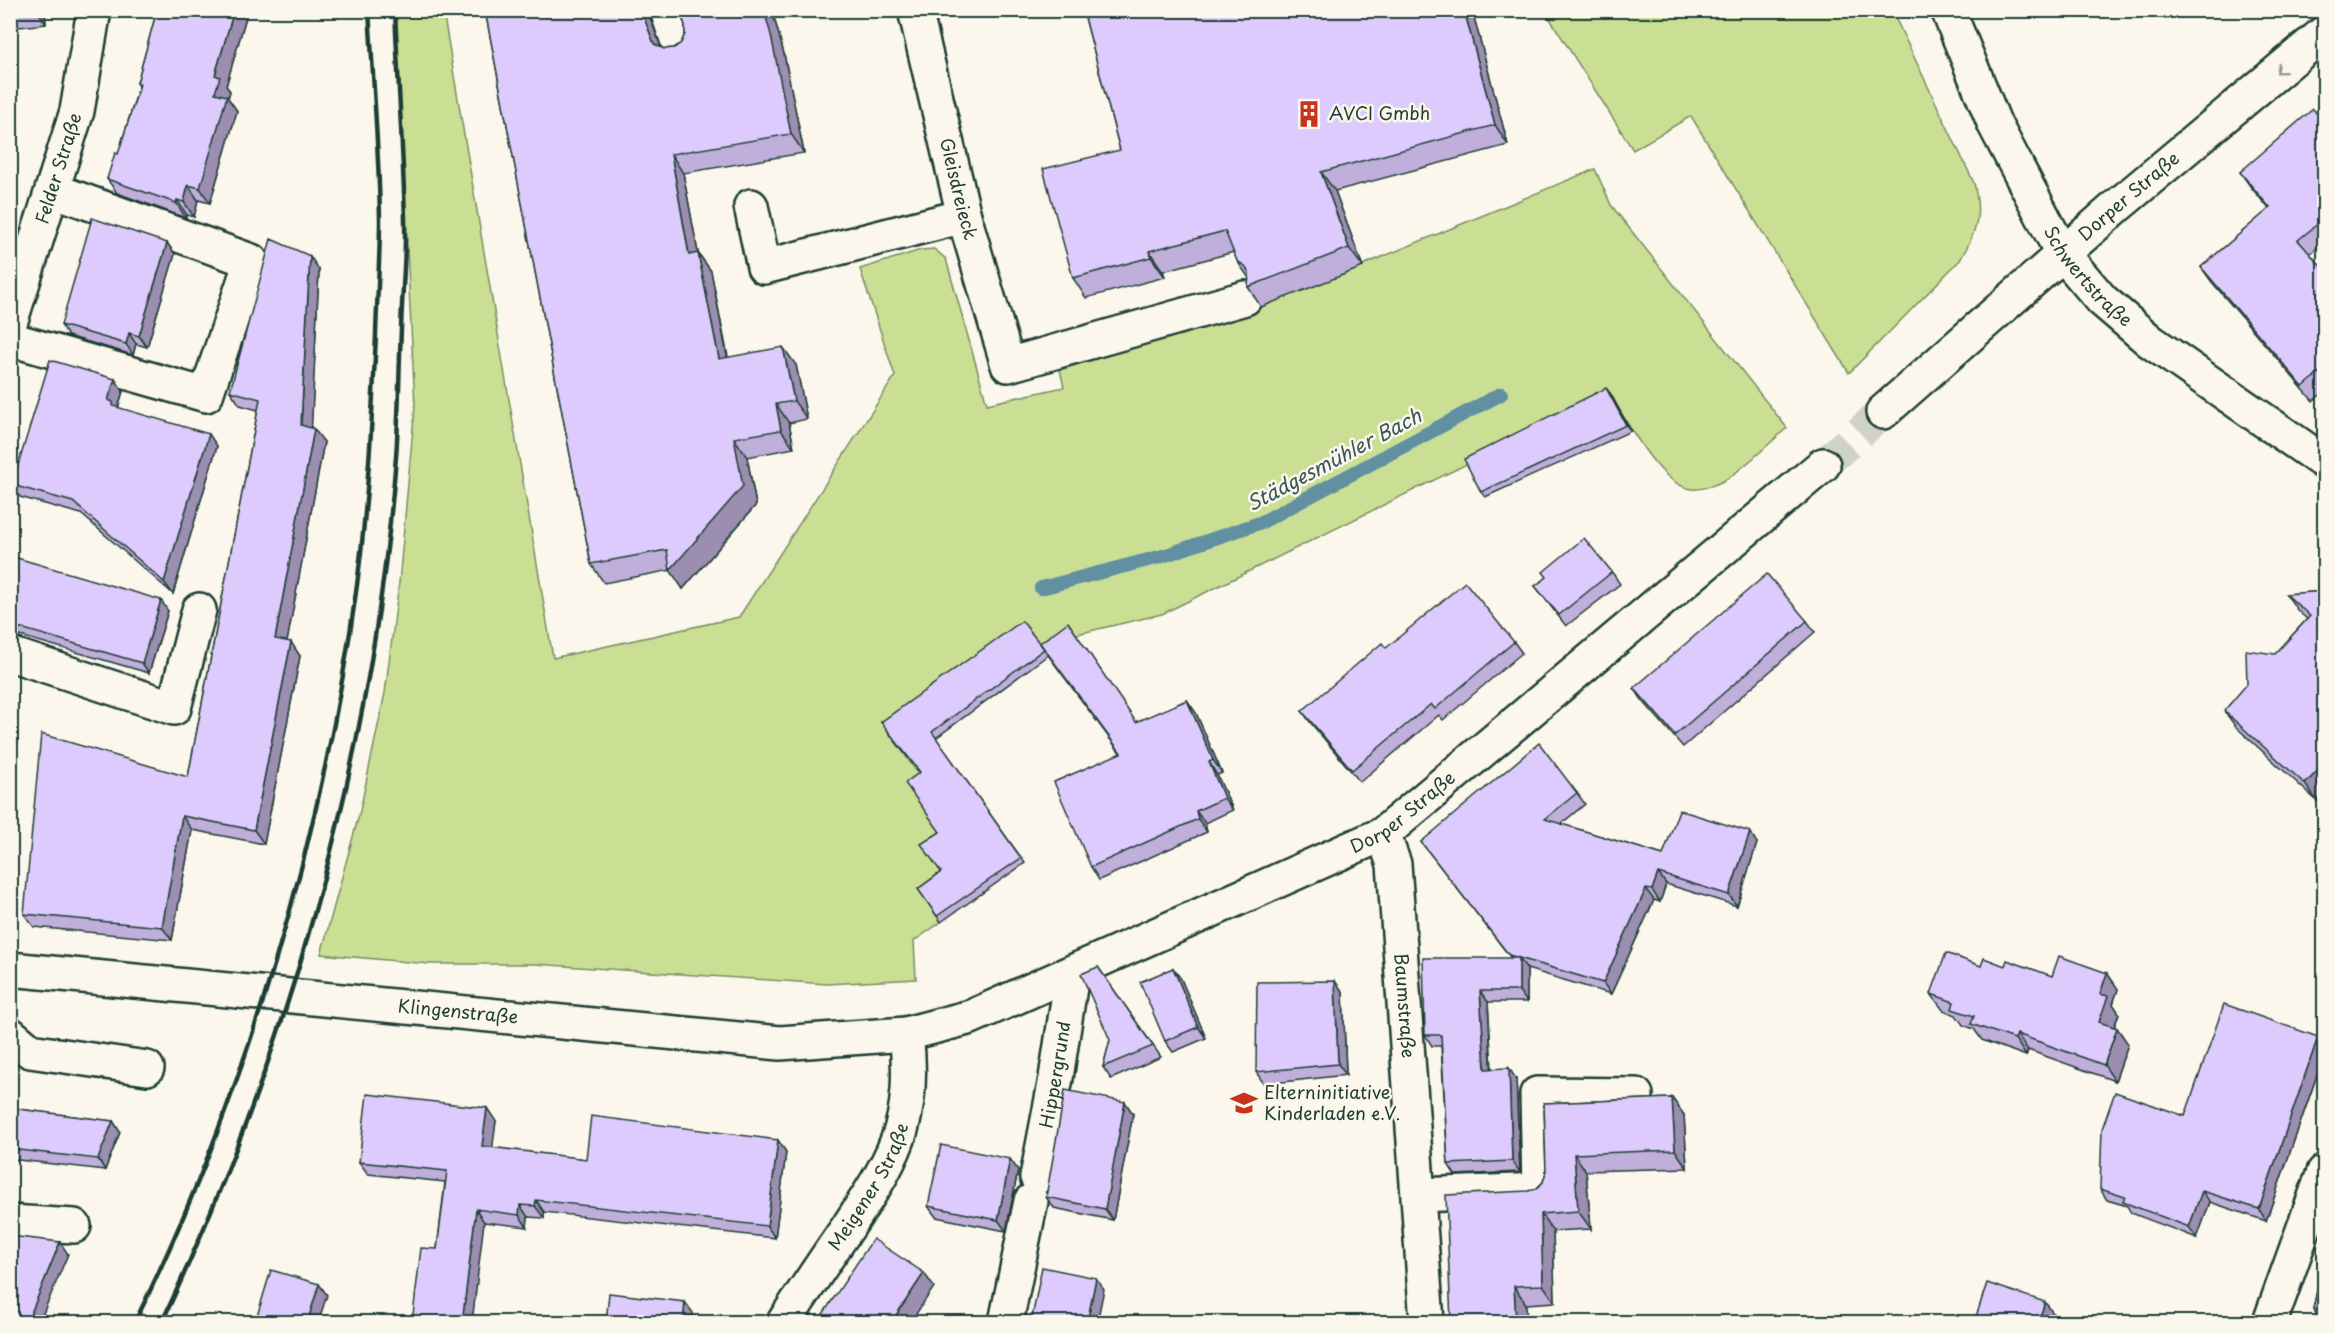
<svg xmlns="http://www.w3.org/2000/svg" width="2335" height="1333" viewBox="0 0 2335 1333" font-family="'Playpen Sans',sans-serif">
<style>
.green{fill:#cbdf94;stroke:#758e64;stroke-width:1.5}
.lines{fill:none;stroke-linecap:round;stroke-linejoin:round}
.stream{stroke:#6090a2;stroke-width:14}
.minor-tunnel{stroke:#cfd2c7;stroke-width:33;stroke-dasharray:33 16;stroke-linecap:butt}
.minor-casing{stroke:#1f3d34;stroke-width:38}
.minor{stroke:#fbf7ec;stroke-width:33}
.rail{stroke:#1f3d34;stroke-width:4.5}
.wall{fill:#bfafda;stroke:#1f3d34;stroke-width:1.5}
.shaded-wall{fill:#9b8eb1;stroke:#1f3d34;stroke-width:1.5}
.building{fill:#decbfd;stroke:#1f3d34;stroke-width:1.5}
.oneway{stroke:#8d9a90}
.labels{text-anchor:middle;stroke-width:5;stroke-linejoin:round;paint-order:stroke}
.poi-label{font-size:18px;fill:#1f3d34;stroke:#fbf7ec;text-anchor:start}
.street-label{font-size:18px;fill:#1f3d34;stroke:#fbf7ec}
.water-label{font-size:20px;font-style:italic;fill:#355959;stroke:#fbf7ec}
</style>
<rect width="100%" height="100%" fill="#fbf7ec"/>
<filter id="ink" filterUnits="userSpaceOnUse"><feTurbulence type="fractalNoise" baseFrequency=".0167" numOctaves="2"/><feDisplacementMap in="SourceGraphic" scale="12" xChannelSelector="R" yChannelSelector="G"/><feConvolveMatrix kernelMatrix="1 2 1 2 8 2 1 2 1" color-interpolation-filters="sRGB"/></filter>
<g filter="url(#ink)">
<g class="green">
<path d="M 395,11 L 443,11 L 553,658 L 739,617 L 895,376 L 860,269 L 921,250 L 934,249 L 946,259 L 987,404 L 1064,387 L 1060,370 L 1261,307 L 1595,169 L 1611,205 L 1787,428 C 1770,442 1741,472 1723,481 C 1715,485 1701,490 1692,489 C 1659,486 1626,418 1609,394 L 1162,614 L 1077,634 L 1048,655 L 1027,627 L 885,728 C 910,761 937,796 944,838 C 949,865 944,895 941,922 L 914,941 L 916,979 L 827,984 L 535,964 L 430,964 L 321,954 L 360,811 L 385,693 L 399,583 L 415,406 Z"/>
<path d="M 1545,11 L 1892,11 L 1974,183 C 1982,217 1977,231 1960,260 L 1849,373 L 1691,116 L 1633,150 Z"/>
</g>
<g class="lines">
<path class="stream" d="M 1041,588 L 1163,556 L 1262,522 L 1501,394"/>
<path class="minor-tunnel" d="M 1823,465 L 1883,412"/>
<defs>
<g id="minor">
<path d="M 667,10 L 680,49"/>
<path id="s1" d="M 915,10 L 964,216 L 1008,365 L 1245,298"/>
<path id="s2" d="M 1948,10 L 1995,125 L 2062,253 L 2102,300 L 2150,341 L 2324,462"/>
<path d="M 751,206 L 764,267 L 964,216"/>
<path id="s3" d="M 10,323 L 77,111 L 94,10"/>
<path d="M 10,339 L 206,395 L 251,261 L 53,190"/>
<path id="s4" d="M 1883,412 L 2116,207 L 2324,33"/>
<path d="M 10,654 L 174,708 L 199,610"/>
<path id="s5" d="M 1383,834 L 1394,864 L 1427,1322"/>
<path id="s6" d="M 10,969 L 780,1043 L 906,1034 L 971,1017 L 1383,834 L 1823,465"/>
<path d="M 10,1034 L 30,1051 L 147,1068"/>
<path id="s7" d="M 1037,1177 L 1056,1078 L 1072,974"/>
<path d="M 1420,1195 L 1539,1190 L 1537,1094 L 1636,1095"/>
<path d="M 10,1222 L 74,1226"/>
<path id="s8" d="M 784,1322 C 805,1290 826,1258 848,1227 C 868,1196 890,1166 901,1130 C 910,1099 910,1066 906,1034"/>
<path d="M 1006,1322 L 1031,1201"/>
<path d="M 2270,1322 L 2324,1172"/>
</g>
</defs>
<use href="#minor" class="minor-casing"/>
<use href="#minor" class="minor"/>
<g class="rail">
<path d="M 135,1322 C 246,1096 323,835 357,585 C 368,502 372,419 376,335 C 377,297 380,259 380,220 C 379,151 373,80 369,10"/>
<path d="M 162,1322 C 289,1052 373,756 396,457 C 399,415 399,371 401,329 C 402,293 406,256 405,220 C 403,150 398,80 395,10"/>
</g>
</g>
<g class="wall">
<path d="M 10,10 L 45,10 L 46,24 L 10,28 Z"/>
<path d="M 157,10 L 248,10 L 226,86 L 230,91 L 228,98 L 237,111 L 210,203 L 198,200 L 194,217 L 187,215 L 186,218 L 117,193 L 107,179 L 118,154 L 139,86 L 137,83 Z"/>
<path d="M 485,10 L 649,10 L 649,15 L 662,48 L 664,49 L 674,48 L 681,43 L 685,34 L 685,25 L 679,10 L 772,10 L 784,54 L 804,153 L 683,173 L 698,253 L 711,271 L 728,357 L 796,365 L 807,419 L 789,423 L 794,448 L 747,457 L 756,505 L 683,589 L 671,570 L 604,583 L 591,564 Z"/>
<path d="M 1083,10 L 1472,10 L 1508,145 L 1335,191 L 1363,267 L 1261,307 L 1248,287 L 1249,278 L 1237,261 L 1234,252 L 1163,271 L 1165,277 L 1086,298 L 1073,278 L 1120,150 Z"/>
<path d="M 2325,116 L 2325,241 L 2310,254 L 2325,271 L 2325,391 L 2313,401 L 2211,281 L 2201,267 L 2269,209 L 2250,186 L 2240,172 Z"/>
<path d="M 167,243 L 175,254 L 147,347 L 136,344 L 133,355 L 68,336 L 61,325 Z"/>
<path d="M 319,270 L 311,428 L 324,442 L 287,641 L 300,656 L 264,844 L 192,830 L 172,940 L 34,927 L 24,914 L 188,777 L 258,410 L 240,405 L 230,391 Z"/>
<path d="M 123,391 L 118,408 L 217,446 L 173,594 L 81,514 L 20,497 L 12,485 Z"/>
<path d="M 1610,393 L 1631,431 L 1485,497 L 1481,492 Z"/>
<path d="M 10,556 L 168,611 L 149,673 L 10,633 Z"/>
<path d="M 1612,572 L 1620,584 L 1566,626 L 1535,586 Z"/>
<path d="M 2325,591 L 2325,792 L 2317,801 L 2236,727 L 2224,711 L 2307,619 L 2298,611 L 2286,594 Z"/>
<path d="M 1807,621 L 1815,632 L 1683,747 L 1642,700 L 1634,688 Z"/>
<path d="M 1514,642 L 1522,653 L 1443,720 L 1439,715 L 1360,782 L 1310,722 L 1302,711 L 1386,648 Z"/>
<path d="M 1044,649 L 1136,722 L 1187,700 L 1196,713 L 1222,773 L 1217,775 L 1233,810 L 1205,823 L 1207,832 L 1099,880 L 1091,867 L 1121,754 L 1048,655 L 936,738 L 1025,863 L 941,922 L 918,889 L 941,872 L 940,832 L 919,772 L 881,722 Z"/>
<path d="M 1577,793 L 1585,804 L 1561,824 L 1663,855 L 1757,843 L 1737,906 L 1666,884 L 1660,902 L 1654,900 L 1611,994 L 1527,969 L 1527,1002 L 1488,1002 L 1492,1069 L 1516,1079 L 1520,1172 L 1455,1175 L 1448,1164 L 1441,1046 L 1432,1046 L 1425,1035 L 1511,958 L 1421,842 Z"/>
<path d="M 1981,966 L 2005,966 L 2052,976 L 2107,973 L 2118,989 L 2113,1004 L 2119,1013 L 2114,1027 L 2117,1028 L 2128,1044 L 2115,1081 L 2028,1050 L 2026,1056 L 1982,1040 L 1974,1029 L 1963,1025 L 1956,1015 L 1943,1010 L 1931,994 Z"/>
<path d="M 1098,967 L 1161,1057 L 1111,1079 L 1103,1067 L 1110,1040 Z"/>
<path d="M 1173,968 L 1181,979 L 1206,1038 L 1173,1052 L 1165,1041 Z"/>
<path d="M 1343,992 L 1346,1075 L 1264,1084 L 1256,1072 Z"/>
<path d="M 2318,1037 L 2325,1045 L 2325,1052 L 2266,1221 L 2210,1202 L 2197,1238 L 2131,1213 L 2127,1206 L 2107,1200 L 2100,1189 L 2185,1116 Z"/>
<path d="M 1672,1098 L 1684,1115 L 1687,1168 L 1586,1171 L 1591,1229 L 1553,1231 L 1555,1302 L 1526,1304 L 1451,1323 L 1528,1191 L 1536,1189 L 1543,1182 L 1546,1172 L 1544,1103 Z"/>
<path d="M 1125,1102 L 1133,1114 L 1113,1220 L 1054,1208 L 1046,1197 Z"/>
<path d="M 10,1108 L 113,1121 L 120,1132 L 105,1170 L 10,1159 Z"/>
<path d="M 496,1121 L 492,1148 L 586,1159 L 786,1152 L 775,1238 L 544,1212 L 544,1218 L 528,1217 L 527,1227 L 484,1222 L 437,1249 L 445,1182 L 368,1174 L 359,1162 Z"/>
<path d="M 1018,1170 L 1006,1231 L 936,1217 L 928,1206 Z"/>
<path d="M 2325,1254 L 2325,1321 L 2321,1321 L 2313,1309 Z"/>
</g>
<g class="shaded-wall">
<path d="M 37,10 L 45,10 L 46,24 Z"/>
<path d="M 234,10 L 248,10 L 226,86 L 230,91 L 228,98 L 237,111 L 210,203 L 200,188 L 215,75 Z"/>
<path d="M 641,10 L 649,10 L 649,15 L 667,63 L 654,44 Z"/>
<path d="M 764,10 L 772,10 L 784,54 L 804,153 L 791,134 Z"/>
<path d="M 1464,10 L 1472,10 L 1508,145 L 1495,125 Z"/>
<path d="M 671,154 L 683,173 L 702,274 L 689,255 Z"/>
<path d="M 1321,172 L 1335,191 L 1363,267 L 1349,248 Z"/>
<path d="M 188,185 L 198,200 L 194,217 L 184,202 Z"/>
<path d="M 177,200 L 187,215 L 186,218 L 176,203 Z"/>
<path d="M 167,243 L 175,254 L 147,347 L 139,336 Z"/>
<path d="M 1149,251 L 1163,271 L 1165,277 L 1151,257 Z"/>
<path d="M 698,253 L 711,271 L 731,377 L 719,359 Z"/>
<path d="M 310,256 L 319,270 L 311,438 L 301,425 Z"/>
<path d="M 129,333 L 136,344 L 133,355 L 126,344 Z"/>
<path d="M 783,347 L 796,365 L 807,419 L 794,401 Z"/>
<path d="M 115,379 L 123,391 L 118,408 L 121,418 L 108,400 Z"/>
<path d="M 1606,388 L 1610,393 L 1631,431 L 1626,425 Z"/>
<path d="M 776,404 L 789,423 L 794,448 L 781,430 Z"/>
<path d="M 314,429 L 324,442 L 285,653 L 275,639 Z"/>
<path d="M 209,434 L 217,446 L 173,594 L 164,582 Z"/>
<path d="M 734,438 L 747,457 L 756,505 L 683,589 L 670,570 Z"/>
<path d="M 161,600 L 168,611 L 149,673 L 142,663 Z"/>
<path d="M 291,642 L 300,656 L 264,844 L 254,830 Z"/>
<path d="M 1187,700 L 1196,713 L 1222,773 L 1213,760 Z"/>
<path d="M 10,729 L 17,738 L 10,760 Z"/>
<path d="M 1209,762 L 1217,775 L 1233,810 L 1224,798 Z"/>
<path d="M 2325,763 L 2325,792 L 2317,801 L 2305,784 Z"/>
<path d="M 1196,811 L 1205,823 L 1207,832 L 1198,819 Z"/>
<path d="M 182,816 L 192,830 L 172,940 L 162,927 Z"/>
<path d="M 1750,832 L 1757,843 L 1737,906 L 1729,895 Z"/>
<path d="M 1658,873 L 1666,884 L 1660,902 L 1652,890 Z"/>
<path d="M 1646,889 L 1654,900 L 1611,994 L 1603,983 Z"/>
<path d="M 1519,958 L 1527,969 L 1527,1002 L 1519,991 Z"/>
<path d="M 1173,968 L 1181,979 L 1206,1038 L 1198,1027 Z"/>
<path d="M 2107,973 L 2118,989 L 2113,1004 L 2119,1013 L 2110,1038 L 2099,1022 L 2100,994 Z"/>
<path d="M 1335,981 L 1343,992 L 1346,1075 L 1338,1064 Z"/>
<path d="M 1480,991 L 1488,1002 L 1492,1080 L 1485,1069 Z"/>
<path d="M 2117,1028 L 2128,1044 L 2115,1081 L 2104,1065 Z"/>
<path d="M 2017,1034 L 2028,1050 L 2026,1056 L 2015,1039 Z"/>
<path d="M 2318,1037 L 2325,1045 L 2325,1052 L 2266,1221 L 2259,1209 Z"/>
<path d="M 1509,1068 L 1516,1079 L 1520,1172 L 1512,1161 Z"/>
<path d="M 1672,1098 L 1684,1115 L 1687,1168 L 1675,1150 Z"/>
<path d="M 1125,1102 L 1133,1114 L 1113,1220 L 1105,1209 Z"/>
<path d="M 487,1108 L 496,1121 L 491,1159 L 482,1146 Z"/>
<path d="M 113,1121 L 120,1132 L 105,1170 L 98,1159 Z"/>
<path d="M 778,1140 L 786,1152 L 775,1238 L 767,1226 Z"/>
<path d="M 1574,1154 L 1586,1171 L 1591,1229 L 1578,1211 Z"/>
<path d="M 1010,1159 L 1018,1170 L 1006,1231 L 998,1220 Z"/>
<path d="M 2202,1191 L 2210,1202 L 2197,1238 L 2189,1227 Z"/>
<path d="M 536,1200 L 544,1212 L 544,1218 L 535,1206 Z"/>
<path d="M 520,1205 L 528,1217 L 527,1227 L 519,1215 Z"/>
<path d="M 476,1209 L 484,1222 L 472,1323 L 462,1323 Z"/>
<path d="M 1541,1214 L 1553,1231 L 1555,1302 L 1543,1285 Z"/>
<path d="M 60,1242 L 68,1254 L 39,1323 L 27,1323 Z"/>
<path d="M 924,1273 L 934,1287 L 910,1323 L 891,1323 Z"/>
<path d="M 1096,1278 L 1104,1289 L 1097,1323 L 1087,1323 Z"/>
<path d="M 319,1284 L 327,1295 L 318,1323 L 307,1323 Z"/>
<path d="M 1514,1286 L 1526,1304 L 1527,1323 L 1516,1323 Z"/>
<path d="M 685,1302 L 693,1313 L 692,1323 L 683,1323 Z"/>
<path d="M 2045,1302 L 2053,1313 L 2049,1323 L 2038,1323 Z"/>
</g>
<g class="building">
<path d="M 157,10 L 234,10 L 215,75 L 220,77 L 215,93 L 227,96 L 200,188 L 188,185 L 184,202 L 177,200 L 176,203 L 107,179 L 115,153 L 118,154 L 140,84 L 137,83 Z"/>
<path d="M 485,10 L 641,10 L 654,44 L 664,49 L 674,48 L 681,43 L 685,34 L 685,25 L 679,10 L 764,10 L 771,35 L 791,134 L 671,154 L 689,255 L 698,253 L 719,359 L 783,347 L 794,401 L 776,404 L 781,430 L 734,438 L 743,486 L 670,570 L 667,550 L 591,564 Z"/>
<path d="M 1083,10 L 1464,10 L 1495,125 L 1321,172 L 1349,248 L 1248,287 L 1249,273 L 1245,266 L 1237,261 L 1225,231 L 1149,251 L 1151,257 L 1073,278 L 1043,169 L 1120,150 Z"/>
<path d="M 2313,109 L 2321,119 L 2325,116 L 2325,218 L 2298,240 L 2325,271 L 2325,368 L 2303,387 L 2201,267 L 2270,208 L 2240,172 Z"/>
<path d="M 92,218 L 167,243 L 139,336 L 129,333 L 126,344 L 61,325 Z"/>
<path d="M 271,239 L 310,256 L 301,425 L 314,429 L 275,639 L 291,642 L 254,830 L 182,816 L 162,927 L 24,914 L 41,734 L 188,777 L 260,399 L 230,391 Z"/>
<path d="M 50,360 L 115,379 L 108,400 L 113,402 L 113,406 L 209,434 L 164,582 L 73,502 L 12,485 Z"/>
<path d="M 1606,388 L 1626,425 L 1481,492 L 1464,459 Z"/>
<path d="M 1584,538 L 1612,572 L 1559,615 L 1535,586 L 1547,577 L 1543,572 Z"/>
<path d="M 10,556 L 161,600 L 142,663 L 10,625 Z"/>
<path d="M 1767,574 L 1807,621 L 1675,735 L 1634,688 Z"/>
<path d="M 1465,582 L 1514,642 L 1435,709 L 1431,704 L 1352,770 L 1302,711 L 1382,643 L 1386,648 Z"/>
<path d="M 2325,591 L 2325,763 L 2305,784 L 2224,711 L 2247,684 L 2246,650 L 2275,654 L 2310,616 L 2286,594 Z"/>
<path d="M 1022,621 L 1044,649 L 932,732 L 1021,858 L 937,916 L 918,889 L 941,872 L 921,844 L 940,832 L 905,783 L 920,772 L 881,722 Z"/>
<path d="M 1068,622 L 1136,722 L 1187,700 L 1213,760 L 1209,762 L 1224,798 L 1196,811 L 1198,819 L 1091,867 L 1054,782 L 1121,753 L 1040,643 Z"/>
<path d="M 1539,743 L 1577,793 L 1545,819 L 1663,855 L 1679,810 L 1750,832 L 1729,895 L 1658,873 L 1652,890 L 1646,889 L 1603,983 L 1509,955 L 1421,842 Z"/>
<path d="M 1946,953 L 1981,966 L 1984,958 L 2005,966 L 2007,960 L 2052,976 L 2059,956 L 2107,973 L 2100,994 L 2108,996 L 2099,1022 L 2117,1028 L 2104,1065 L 2017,1034 L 2015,1039 L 1971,1024 L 1974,1016 L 1952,1009 L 1954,1002 L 1931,994 Z"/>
<path d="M 1423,958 L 1519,958 L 1519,991 L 1480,991 L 1485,1069 L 1509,1068 L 1512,1161 L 1448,1164 L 1441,1035 L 1425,1035 Z"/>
<path d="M 1098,967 L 1153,1046 L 1103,1067 L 1110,1040 L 1081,974 Z"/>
<path d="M 1173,968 L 1198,1027 L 1165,1041 L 1140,982 Z"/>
<path d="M 1335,981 L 1338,1064 L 1256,1072 L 1257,982 Z"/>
<path d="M 2224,1004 L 2318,1037 L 2259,1209 L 2202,1191 L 2189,1227 L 2123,1202 L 2125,1197 L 2100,1189 L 2102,1129 L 2115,1092 L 2185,1116 Z"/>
<path d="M 1065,1090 L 1125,1102 L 1105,1209 L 1046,1197 Z"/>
<path d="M 367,1094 L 487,1108 L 482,1146 L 586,1159 L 591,1116 L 778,1140 L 767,1226 L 536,1200 L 535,1206 L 520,1205 L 519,1215 L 476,1209 L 462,1323 L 412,1323 L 421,1248 L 437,1249 L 447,1171 L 359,1162 Z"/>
<path d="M 1672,1098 L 1675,1150 L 1574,1154 L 1578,1211 L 1541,1214 L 1543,1285 L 1514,1286 L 1516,1323 L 1451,1323 L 1446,1195 L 1528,1191 L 1536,1189 L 1543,1182 L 1546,1172 L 1544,1103 Z"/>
<path d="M 10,1108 L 113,1121 L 98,1159 L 10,1149 Z"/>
<path d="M 941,1145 L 1010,1159 L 998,1220 L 928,1206 Z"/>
<path d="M 10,1236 L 60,1242 L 27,1323 L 10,1323 Z"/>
<path d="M 873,1239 L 924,1273 L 891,1323 L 817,1323 Z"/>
<path d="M 2325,1254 L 2325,1312 L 2313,1309 Z"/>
<path d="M 1042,1267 L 1096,1278 L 1087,1323 L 1031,1323 Z"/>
<path d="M 271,1270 L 319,1284 L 307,1323 L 255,1323 Z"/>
<path d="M 1987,1283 L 2045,1302 L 2038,1323 L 1974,1323 Z"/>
<path d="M 609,1293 L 685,1302 L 683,1323 L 606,1323 Z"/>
<path d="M 1382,1318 L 1382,1323 L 1308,1323 L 1308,1321 Z"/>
</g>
<defs><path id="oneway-chevron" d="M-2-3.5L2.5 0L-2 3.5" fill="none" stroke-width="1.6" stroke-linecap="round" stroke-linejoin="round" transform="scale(1.5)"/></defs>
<use class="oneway" href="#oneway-chevron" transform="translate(2280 70) rotate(140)"/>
</g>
<defs>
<symbol id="building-bare" viewBox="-9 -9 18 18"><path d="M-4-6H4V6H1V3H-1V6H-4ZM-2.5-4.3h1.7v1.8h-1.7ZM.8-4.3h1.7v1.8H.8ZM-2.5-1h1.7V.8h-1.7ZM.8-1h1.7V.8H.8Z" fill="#c8321e" stroke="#fbf7ec" stroke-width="2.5" paint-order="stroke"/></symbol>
<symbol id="school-bare" viewBox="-9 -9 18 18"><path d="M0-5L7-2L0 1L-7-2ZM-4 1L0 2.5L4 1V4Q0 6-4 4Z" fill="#c8321e" stroke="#fbf7ec" stroke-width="2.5" paint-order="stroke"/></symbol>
</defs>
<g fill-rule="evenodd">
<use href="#building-bare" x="1290" y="95" width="38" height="38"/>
<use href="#school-bare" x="1225" y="1084" width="38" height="38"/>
</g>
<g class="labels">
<g class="poi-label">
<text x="1329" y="120">AVCI Gmbh</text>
<text x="1264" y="1099">Elterninitiative<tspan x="1264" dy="21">Kinderladen e.V.</tspan></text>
</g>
<g class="street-label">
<text dy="6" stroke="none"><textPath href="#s3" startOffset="162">Felder Straße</textPath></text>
<text dy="6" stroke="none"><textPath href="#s1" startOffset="184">Gleisdreieck</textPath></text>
<text dy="6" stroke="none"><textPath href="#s4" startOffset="327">Dorper Straße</textPath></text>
<text dy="6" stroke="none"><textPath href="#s2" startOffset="303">Schwertstraße</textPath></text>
<text dy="6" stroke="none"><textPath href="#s6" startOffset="1446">Dorper Straße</textPath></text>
<text dy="6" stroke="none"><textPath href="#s5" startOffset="174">Baumstraße</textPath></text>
<text dy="6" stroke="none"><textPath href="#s6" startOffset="450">Klingenstraße</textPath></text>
<text dy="6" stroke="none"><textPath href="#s7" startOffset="104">Hippergrund</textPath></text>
<text dy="6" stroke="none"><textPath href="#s8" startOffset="160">Meigener Straße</textPath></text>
</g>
<g class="water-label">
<text transform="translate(1334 460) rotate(-28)" y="7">Städgesmühler Bach</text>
</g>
</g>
<rect width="2335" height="1333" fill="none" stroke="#fbf7ec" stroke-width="36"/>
<rect x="18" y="18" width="2299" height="1297" fill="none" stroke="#1f3d34" stroke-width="2" filter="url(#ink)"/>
</svg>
